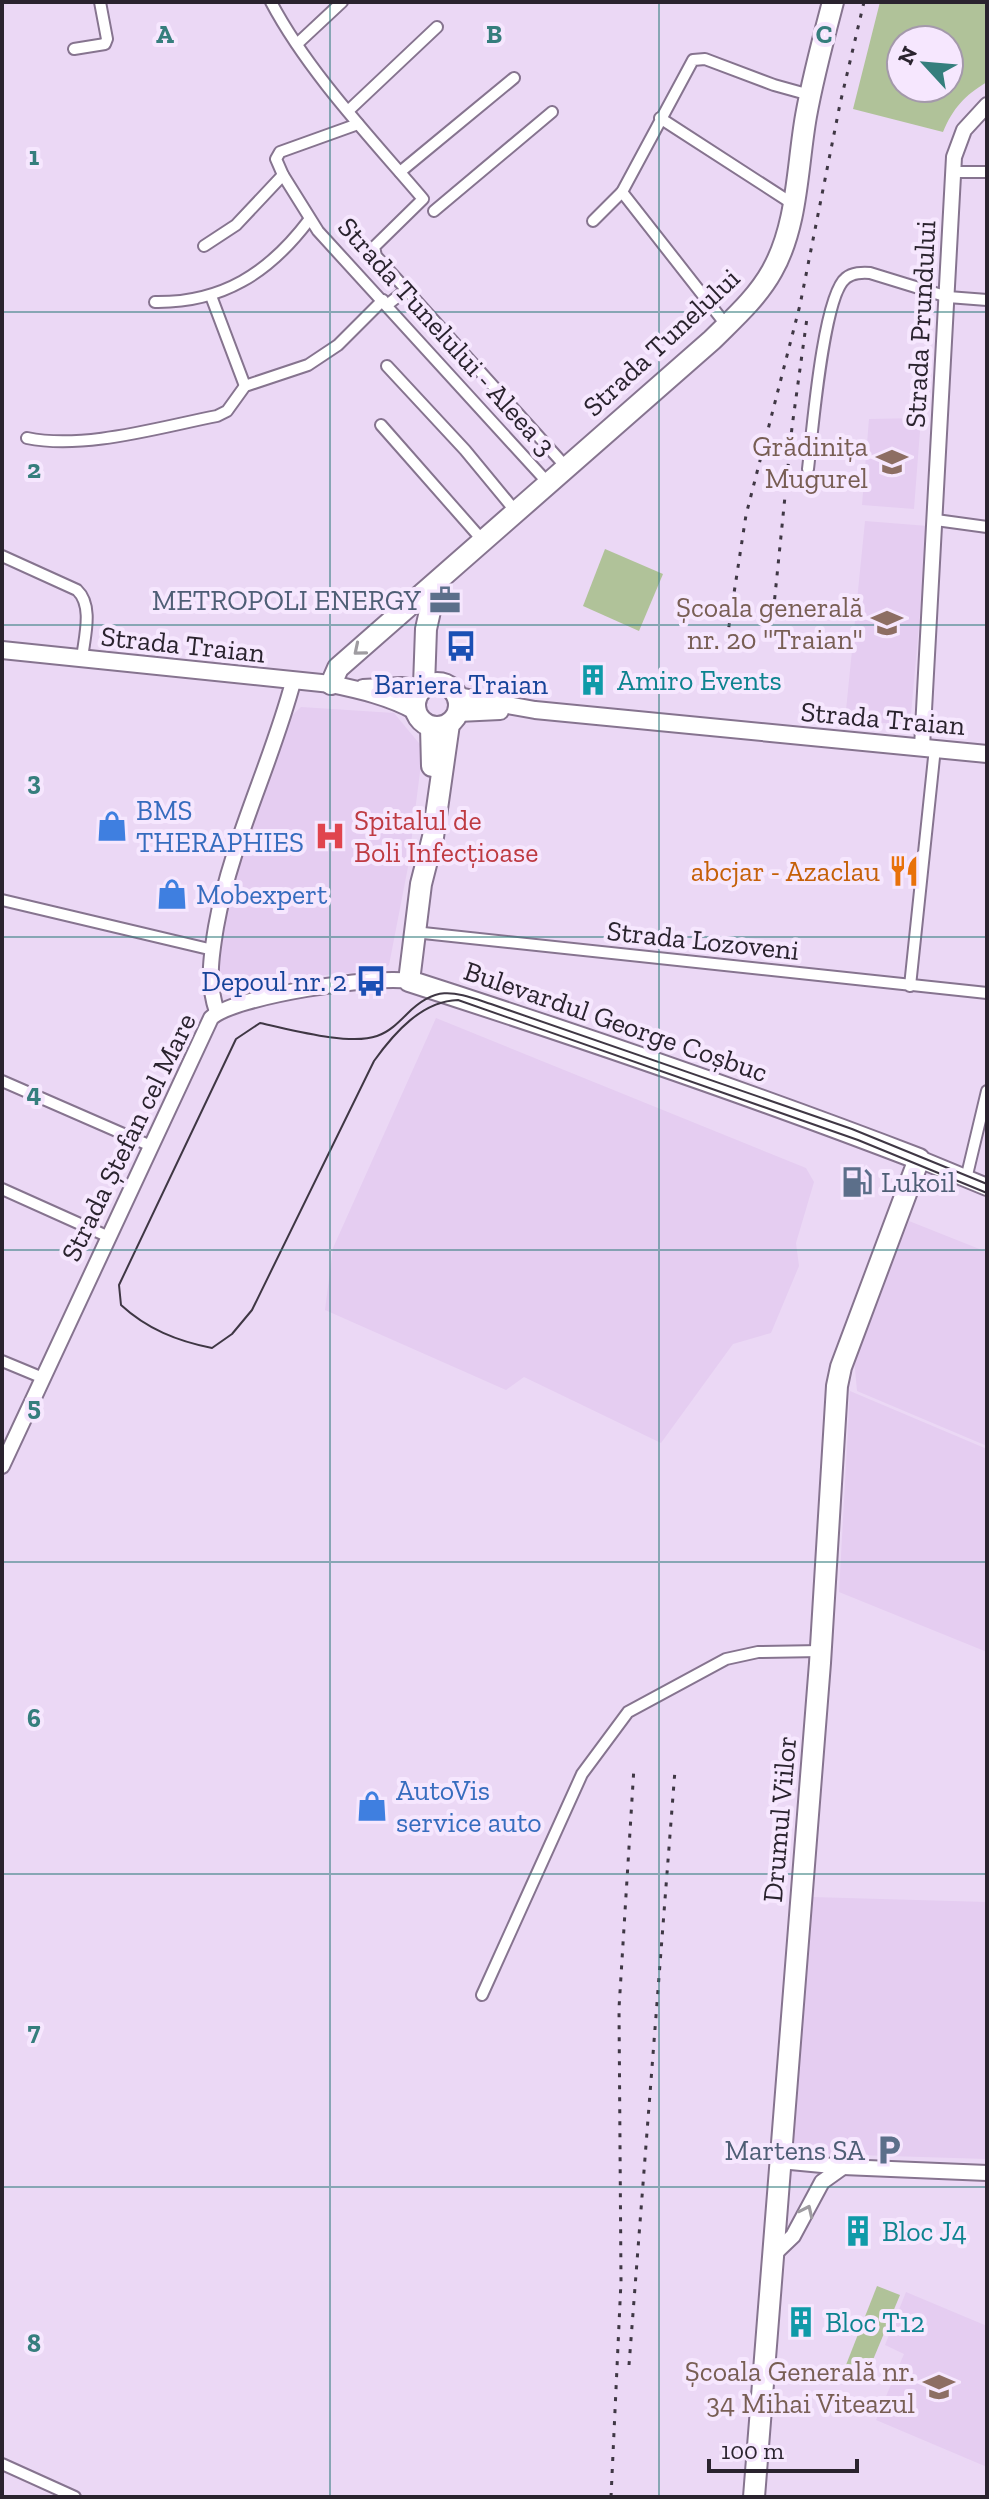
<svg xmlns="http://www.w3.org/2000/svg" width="989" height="2499" viewBox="0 0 989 2499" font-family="'Zilla Slab',serif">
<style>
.built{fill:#e5cdf1}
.park{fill:#b0c299;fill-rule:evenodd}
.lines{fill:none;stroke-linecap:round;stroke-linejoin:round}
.street-casing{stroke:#86748f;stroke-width:14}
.secondary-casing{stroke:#86748f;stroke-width:18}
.primary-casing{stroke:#86748f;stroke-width:20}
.highway-casing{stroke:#86748f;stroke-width:24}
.street{stroke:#fff;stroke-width:10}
.secondary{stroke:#fff;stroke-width:14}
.primary{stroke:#fff;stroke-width:16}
.highway{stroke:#fff;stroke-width:20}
.tram{stroke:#3f3744;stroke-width:2}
.rail{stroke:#3f3744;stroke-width:3;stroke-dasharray:4 8;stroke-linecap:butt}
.oneway{stroke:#9f9ca1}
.grid{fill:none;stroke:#357e7d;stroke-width:2;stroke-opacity:0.55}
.labels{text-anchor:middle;stroke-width:8;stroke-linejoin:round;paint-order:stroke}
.street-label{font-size:28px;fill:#2a232e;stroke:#f6e7fe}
.education-label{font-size:28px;fill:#785e54;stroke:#f6e7fe;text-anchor:end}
.service-label{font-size:28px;fill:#4e5e75;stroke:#f6e7fe;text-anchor:end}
.culture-label{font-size:28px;fill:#0d838f;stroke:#f6e7fe;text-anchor:start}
.transit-label{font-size:28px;fill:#164399;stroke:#f6e7fe}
.shop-label{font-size:28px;fill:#366cbe;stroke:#f6e7fe;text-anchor:start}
.health-label{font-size:28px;fill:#be3a42;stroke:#f6e7fe;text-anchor:start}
.food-label{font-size:28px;fill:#c56008;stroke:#f6e7fe;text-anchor:end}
.grid-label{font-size:26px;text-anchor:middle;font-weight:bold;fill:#357e7d;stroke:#f6e7fe;stroke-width:8;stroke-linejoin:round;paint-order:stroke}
</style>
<rect width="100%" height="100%" fill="#ebd8f5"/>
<g class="built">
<path d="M 921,418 L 914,509 L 862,505 L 869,419 Z"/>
<path d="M 865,521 L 928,526 L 910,725 L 845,720 Z"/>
<path d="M 301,707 L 394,713 L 423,748 L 408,867 L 389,965 L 381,970 L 315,976 L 229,990 L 216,984 L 221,943 L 234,879 L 286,721 Z"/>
<path d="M 436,1018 L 806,1168 L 814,1182 L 796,1243 L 799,1266 L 771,1333 L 733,1344 L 661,1443 L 524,1377 L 506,1390 L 325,1310 L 333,1248 Z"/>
<path d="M 909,1221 L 987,1252 L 987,1446 L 857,1391 L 854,1358 Z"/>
<path d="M 850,1391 L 987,1449 L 987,1652 L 839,1592 Z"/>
<path d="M 811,1897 L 987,1902 L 987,2159 L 791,2153 Z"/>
<path d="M 906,2292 L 987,2326 L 987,2467 L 876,2420 L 904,2354 L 885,2345 Z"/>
</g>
<g class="park">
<path d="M 880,2 L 987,2 L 987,82 C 965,95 953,108 943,132 L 853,109 ZM 901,40 L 949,40 L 949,88 L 901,88 Z"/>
<path d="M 605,549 L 663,574 L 639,631 L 583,606 Z"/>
<path d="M 877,2286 L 900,2295 L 865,2379 L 844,2370 Z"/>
</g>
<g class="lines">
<defs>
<g id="street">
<path d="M 271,2 C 308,72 371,138 423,199 L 374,247 L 376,256 L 567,468"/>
<path d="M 297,44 L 342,2"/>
<path d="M 74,49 L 105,44 L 107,39 L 100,2"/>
<path d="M 348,111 L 437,27"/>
<path d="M 660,118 L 793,204"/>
<path d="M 358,124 L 280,152 L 276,159 L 283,175 L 318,231 L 549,484"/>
<path d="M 400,172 L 514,78"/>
<path d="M 953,172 L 987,172"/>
<path d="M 622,192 L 727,326"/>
<path d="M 434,211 L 552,112"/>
<path d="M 593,221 L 622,192 L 693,60 L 705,59 L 774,85 L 810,95"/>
<path d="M 204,246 L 236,225 L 283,175"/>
<path d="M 211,296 L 245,386"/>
<path d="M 155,302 C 222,303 269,273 309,220"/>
<path d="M 387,305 L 406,290"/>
<path d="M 387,366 L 465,450 L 517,513"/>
<path d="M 381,425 L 484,542"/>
<path d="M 27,438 C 84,450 160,427 217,416 L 227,411 L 245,386 L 308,365 L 338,345 L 383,300"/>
<path d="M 808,469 C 812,435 823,295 846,278 C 852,273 863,272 870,273 L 948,297 L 987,300"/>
<path d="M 936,520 L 987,527"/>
<path d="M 2,556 L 77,590 C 94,606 84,638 82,659"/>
<path d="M 2,900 L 213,950"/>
<path d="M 414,932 L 987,993"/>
<path d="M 910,986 L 935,748"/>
<path d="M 2,1081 L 151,1146"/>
<path d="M 966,1179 L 987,1091"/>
<path d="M 2,1189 L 109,1237"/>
<path d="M 2,1361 L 43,1378"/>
<path d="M 482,1995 L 582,1774 L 628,1712 L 726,1659 L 758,1652 L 821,1651"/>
<path d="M 2,2464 L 75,2497"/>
</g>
<g id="secondary">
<path d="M 922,747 L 954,157 L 964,130 L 987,105"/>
<path d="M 217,1012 C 207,983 211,957 216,927 C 231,842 271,765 293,682"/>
<path d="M 2,1466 L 211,1018 C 234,996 376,975 409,981"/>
<path d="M 780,2161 L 843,2167 L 987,2173"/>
<path d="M 771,2257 L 793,2236 L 822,2182 L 843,2167"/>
</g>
<g id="primary">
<path d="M 2,650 L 331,684 C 360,690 390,697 415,711"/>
<path d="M 363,688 L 401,686 L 421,689"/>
<path d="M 458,696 L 535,710 L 987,754"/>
<path d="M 458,713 L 500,711"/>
<path d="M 919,1159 L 987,1187"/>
</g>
<g id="highway">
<circle cx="437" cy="705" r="22"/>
<path d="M 331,684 L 338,668 L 712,340 C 733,319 757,298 772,271 C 798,225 797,167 806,116 C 813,77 823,40 833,2"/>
<path d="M 424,686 L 426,629 L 436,584"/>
<path d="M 449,724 L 433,837 L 421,884 L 409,981 C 580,1036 750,1094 919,1159 L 841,1367 L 837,1386 L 820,1663 L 754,2497"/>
<path d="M 431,727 L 432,766"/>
</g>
</defs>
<use href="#street" class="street-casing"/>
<use href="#secondary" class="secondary-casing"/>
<use href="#primary" class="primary-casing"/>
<use href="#highway" class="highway-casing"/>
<use href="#street" class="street"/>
<use href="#secondary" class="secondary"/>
<use href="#primary" class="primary"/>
<use href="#highway" class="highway"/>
<path class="tram" d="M 987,1184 L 852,1129 L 491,1004 C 454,992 437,984 407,1014 C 398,1023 389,1032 377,1036 C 349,1046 289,1029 260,1023 L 236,1039 L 119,1285 L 121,1305 C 147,1329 177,1341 212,1348 L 232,1334 L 252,1310 L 374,1061 C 394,1033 422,1001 458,1000 L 858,1140 L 987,1193"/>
<g class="rail">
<path d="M 771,635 L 792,427 L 807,318"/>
<path d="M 727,639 L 746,515 L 800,305 L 840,104 L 864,2"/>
<path d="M 629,2365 L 675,1770"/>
<path d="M 611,2497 L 621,2281 L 619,2008 L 634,1767"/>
</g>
</g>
<defs><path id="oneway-chevron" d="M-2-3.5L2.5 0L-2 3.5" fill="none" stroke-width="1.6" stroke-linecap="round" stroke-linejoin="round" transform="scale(2)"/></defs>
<g class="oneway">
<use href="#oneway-chevron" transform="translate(359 650) rotate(140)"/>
<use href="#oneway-chevron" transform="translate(807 2211) rotate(-65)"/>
</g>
<path class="grid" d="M 330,2 L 330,2497M 659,2 L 659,2497M 2,312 L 987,312M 2,625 L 987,625M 2,937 L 987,937M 2,1250 L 987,1250M 2,1562 L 987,1562M 2,1874 L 987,1874M 2,2187 L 987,2187"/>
<defs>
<symbol id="school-bare" viewBox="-9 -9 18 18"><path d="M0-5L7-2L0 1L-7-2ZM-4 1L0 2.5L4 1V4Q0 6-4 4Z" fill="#8d6e63" stroke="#f6e7fe" stroke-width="2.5" paint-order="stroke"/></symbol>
<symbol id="office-bare" viewBox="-9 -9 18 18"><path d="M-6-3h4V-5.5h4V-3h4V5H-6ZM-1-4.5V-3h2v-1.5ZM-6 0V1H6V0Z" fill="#5c6f8a" stroke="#f6e7fe" stroke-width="2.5" paint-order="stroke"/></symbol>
<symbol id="bus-bare" viewBox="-9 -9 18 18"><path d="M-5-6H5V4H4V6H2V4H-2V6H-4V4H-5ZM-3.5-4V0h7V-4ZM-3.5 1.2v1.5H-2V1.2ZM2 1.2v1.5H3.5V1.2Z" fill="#1a4fb4" stroke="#f6e7fe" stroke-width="2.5" paint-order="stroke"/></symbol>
<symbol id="building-bare" viewBox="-9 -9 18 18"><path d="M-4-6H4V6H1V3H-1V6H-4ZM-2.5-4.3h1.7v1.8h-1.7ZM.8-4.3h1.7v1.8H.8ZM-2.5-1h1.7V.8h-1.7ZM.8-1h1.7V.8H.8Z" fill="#0f9aa8" stroke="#f6e7fe" stroke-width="2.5" paint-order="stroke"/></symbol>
<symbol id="shop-bare" viewBox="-9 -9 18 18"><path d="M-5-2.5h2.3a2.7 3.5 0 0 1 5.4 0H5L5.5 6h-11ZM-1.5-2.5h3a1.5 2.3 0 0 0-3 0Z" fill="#3f7fe0" stroke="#f6e7fe" stroke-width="2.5" paint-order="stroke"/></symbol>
<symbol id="hospital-bare" viewBox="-9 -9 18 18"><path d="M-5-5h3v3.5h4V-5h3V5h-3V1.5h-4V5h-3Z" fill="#e0444e" stroke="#f6e7fe" stroke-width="2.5" paint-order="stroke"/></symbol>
<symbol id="restaurant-bare" viewBox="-9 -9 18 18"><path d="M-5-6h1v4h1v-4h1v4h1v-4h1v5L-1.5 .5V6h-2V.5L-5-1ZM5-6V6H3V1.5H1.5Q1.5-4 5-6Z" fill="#e8710a" stroke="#f6e7fe" stroke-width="2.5" paint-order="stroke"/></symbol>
<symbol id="fuel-bare" viewBox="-9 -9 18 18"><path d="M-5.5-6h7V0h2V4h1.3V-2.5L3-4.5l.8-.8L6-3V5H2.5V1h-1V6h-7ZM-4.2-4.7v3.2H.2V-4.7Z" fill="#5c6f8a" stroke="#f6e7fe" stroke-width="2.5" paint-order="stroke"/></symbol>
<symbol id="parking-bare" viewBox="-9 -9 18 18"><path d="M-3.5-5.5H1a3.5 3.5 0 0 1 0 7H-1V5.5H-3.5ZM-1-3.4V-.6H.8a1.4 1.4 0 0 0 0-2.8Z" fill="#5c6f8a" stroke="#f6e7fe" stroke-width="2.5" paint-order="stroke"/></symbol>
</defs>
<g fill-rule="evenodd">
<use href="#school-bare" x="870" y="440" width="44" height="44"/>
<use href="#office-bare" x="423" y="578" width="44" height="44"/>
<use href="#school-bare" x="865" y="601" width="44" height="44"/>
<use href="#bus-bare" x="439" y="624" width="44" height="44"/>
<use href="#building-bare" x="571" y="658" width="44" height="44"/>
<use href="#shop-bare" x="90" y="804" width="44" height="44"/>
<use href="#hospital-bare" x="308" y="814" width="44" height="44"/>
<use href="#restaurant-bare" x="882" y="849" width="44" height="44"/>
<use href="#shop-bare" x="150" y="872" width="44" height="44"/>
<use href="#bus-bare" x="349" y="959" width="44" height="44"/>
<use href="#fuel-bare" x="835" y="1160" width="44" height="44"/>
<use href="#shop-bare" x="350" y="1784" width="44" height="44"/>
<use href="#parking-bare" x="867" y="2128" width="44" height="44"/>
<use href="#building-bare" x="836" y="2209" width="44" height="44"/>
<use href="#building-bare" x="779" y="2300" width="44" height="44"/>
<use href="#school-bare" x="917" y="2365" width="44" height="44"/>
</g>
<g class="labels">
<g class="street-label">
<text transform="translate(920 324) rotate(-87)" y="10">Strada Prundului</text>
<text transform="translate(447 336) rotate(48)" y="10">Strada Tunelului - Aleea 3</text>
<text transform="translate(661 342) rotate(-43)" y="10">Strada Tunelului</text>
<text transform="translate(183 644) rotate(6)" y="10">Strada Traian</text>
<text transform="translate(883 718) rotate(5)" y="10">Strada Traian</text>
<text transform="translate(703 940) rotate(6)" y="10">Strada Lozoveni</text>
<text transform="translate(616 1021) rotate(19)" y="10">Bulevardul George Coșbuc</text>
<text transform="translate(128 1137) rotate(-64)" y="10">Strada Ștefan cel Mare</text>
<text transform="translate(779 1819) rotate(-85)" y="10">Drumul Viilor</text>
</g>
<g class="education-label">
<text x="868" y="456">Grădinița<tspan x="868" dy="32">Mugurel</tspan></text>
<text x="863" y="617">Școala generală<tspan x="863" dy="32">nr. 20 "Traian"</tspan></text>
<text x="915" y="2381">Școala Generală nr.<tspan x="915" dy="32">34 Mihai Viteazul</tspan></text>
</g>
<g class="service-label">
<text x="421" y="610">METROPOLI ENERGY</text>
<text x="881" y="1192" text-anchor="start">Lukoil</text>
<text x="865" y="2160">Martens SA</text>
</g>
<g class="culture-label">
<text x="617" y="690">Amiro Events</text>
<text x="882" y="2241">Bloc J4</text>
<text x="825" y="2332">Bloc T12</text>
</g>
<g class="transit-label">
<text x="461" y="694">Bariera Traian</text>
<text x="347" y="991" text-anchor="end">Depoul nr. 2</text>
</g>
<g class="shop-label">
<text x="136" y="820">BMS<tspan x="136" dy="32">THERAPHIES</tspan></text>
<text x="196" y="904">Mobexpert</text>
<text x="396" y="1800">AutoVis<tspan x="396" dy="32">service auto</tspan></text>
</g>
<g class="health-label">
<text x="354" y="830">Spitalul de<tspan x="354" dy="32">Boli Infecțioase</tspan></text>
</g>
<g class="food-label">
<text x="880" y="881">abcjar - Azaclau</text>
</g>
</g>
<g class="grid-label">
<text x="165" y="43">A</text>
<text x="494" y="43">B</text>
<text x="824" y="43">C</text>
<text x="34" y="165">1</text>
<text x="34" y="478">2</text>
<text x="34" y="790">3</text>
<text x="34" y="1102">4</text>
<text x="34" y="1415">5</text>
<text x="34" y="1727">6</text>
<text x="34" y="2040">7</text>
<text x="34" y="2352">8</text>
</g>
<rect width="989" height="2499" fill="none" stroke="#2a232e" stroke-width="8"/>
<g transform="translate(925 64) rotate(296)"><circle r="38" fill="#f6e7fe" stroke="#a499ab" stroke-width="2"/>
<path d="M0-6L14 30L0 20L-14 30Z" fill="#357e7d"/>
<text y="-12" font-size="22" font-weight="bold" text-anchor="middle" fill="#2a232e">N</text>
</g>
<path d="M709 2459v12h148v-12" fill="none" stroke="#2a232e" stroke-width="4"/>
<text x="721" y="2459" font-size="24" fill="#2a232e" stroke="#f6e7fe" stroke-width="6" paint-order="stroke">100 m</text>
</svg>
